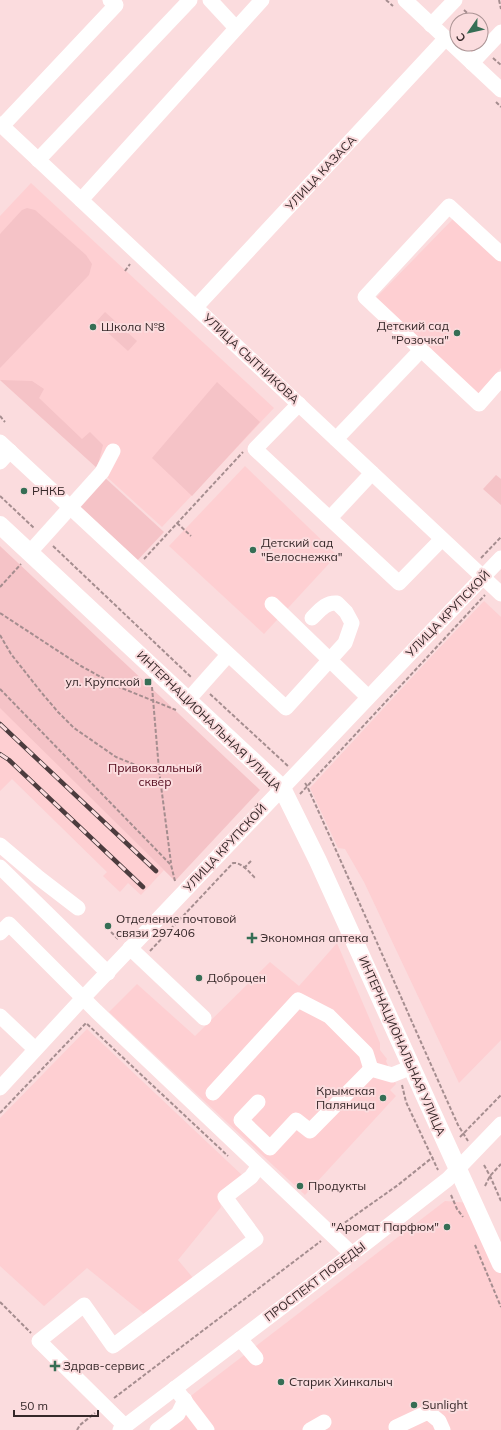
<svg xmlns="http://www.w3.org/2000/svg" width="501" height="1430" viewBox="0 0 501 1430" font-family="Mulish,sans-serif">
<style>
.built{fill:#fecfd2}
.green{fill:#f5c3c7}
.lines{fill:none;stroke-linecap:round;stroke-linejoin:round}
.path{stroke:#a58d8f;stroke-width:2;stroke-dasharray:4 2;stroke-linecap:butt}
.minor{stroke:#fff;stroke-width:15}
.major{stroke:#fff;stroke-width:18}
.rail-casing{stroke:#4c3c3e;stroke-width:4.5}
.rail{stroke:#fbdcde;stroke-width:3;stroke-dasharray:9;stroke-linecap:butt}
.poi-dot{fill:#366e55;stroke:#fbdcde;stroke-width:1.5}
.labels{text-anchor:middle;stroke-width:4;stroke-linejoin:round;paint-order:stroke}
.street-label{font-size:12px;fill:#352728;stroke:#fbdcde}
.poi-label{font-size:12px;fill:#352728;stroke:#fbdcde;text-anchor:start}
.park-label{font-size:12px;fill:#51081b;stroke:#fbdcde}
</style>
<rect width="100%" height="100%" fill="#fbdcde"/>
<g class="built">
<path d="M 31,183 L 274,408 L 162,527 L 0,380 L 0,216 Z"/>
<path d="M 454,218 L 501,261 L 501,368 L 477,395 L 376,298 Z"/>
<path d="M 245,466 L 337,555 L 264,634 L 169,546 Z"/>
<path d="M 484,601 L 501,617 L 501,1040 L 459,1083 L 364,882 L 345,849 L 338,848 L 310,788 L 429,659 Z"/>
<path d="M 0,707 L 164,870 L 141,895 L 128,883 L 120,892 L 103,876 L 107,872 L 12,779 L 0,791 Z"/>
<path d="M 337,943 L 380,1043 L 380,1050 L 387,1059 L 386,1061 L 396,1084 L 390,1090 L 396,1096 L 305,1195 L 109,1012 L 137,984 L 195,1036 L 270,962 L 299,986 Z"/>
<path d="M 87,1029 L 244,1177 L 217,1194 L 221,1207 L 178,1260 L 193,1278 L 144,1314 L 87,1268 L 44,1306 L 0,1266 L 0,1118 Z"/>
<path d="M 445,1201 L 471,1203 L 501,1271 L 501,1430 L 211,1430 L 188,1398 Z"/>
<path d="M 183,1405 L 202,1430 L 149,1430 Z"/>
</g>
<g class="green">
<path d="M 27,208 L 35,210 L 86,255 L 92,264 L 89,275 L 0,368 L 0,234 L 22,210 Z"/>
<path d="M 105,312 L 137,341 L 128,351 L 96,322 Z"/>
<path d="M 0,380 L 32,381 L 44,389 L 39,398 L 82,439 L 90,432 L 103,445 L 97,468 Z"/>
<path d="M 217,382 L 260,422 L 192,496 L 152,458 Z"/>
<path d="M 496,475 L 501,479 L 501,505 L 483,489 Z"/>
<path d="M 103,476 L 164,532 L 134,564 L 75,508 Z"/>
<path d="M 0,546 L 260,790 L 175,881 L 0,708 Z"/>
</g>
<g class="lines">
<g class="path">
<path d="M 386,0 L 393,6"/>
<path d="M 499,0 L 501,9"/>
<path d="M 464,10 L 475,20"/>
<path d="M 481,26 L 485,30"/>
<path d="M 493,58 L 501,65"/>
<path d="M 496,102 L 501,107"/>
<path d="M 125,271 L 130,264"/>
<path d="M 0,416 L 5,422"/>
<path d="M 0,496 L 34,528"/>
<path d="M 177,523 L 191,536"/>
<path d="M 53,546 L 192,678"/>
<path d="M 481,558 L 501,537"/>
<path d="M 144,559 L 243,452"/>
<path d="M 0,587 L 21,564"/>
<path d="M 0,613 L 81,666 L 119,687 L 176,710"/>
<path d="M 0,635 L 11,654 L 41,692 L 58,712 L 74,728 L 116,757 L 138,766 L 159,770"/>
<path d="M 152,687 L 159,770 L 171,863"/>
<path d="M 0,689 L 171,865 L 175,881"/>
<path d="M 210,694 L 288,766"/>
<path d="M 305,783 L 307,786 C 358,898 407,1012 458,1125 L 468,1141"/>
<path d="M 300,794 L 485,595"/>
<path d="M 244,868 L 251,861"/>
<path d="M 111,932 L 119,940"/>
<path d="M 150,951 L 233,863 C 242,862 250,873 256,879"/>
<path d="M 402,1085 L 406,1102 L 438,1170"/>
<path d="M 0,1113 L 86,1023 L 228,1156"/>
<path d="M 460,1137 L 501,1095"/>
<path d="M 484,1165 L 490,1176 L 501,1201"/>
<path d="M 485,1186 L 490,1176 L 501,1164"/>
<path d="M 451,1195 L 457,1209 L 463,1217"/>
<path d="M 340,1226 L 398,1185 L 433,1157"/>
<path d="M 475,1245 L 501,1307"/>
<path d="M 0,1302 L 31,1333"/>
<path d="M 114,1398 L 321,1241"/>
<path d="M 77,1430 L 80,1425 L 95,1413"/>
</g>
<g class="minor">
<path d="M 210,0 L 236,28"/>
<path d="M 405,0 L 501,90"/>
<path d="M 431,25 L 455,0"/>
<path d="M 472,63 L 501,32"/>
<path d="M 0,124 L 501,594"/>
<path d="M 2,126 L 116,5 L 110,0"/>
<path d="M 38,160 L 190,0"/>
<path d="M 81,200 L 262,0"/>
<path d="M 501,254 L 449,206 L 365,297 L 479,404 L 501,379"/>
<path d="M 196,307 L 446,38"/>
<path d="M 299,404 L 255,449 L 399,583 L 442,539"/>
<path d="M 336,439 L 421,350"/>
<path d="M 0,442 L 286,708 L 345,643 L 352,623 L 346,612 L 337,603 C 326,602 320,610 312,618"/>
<path d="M 0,462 L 10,451"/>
<path d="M 330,518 L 372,473"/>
<path d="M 30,552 L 102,472 L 113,451"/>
<path d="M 272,604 L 368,697"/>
<path d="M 188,700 L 228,655"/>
<path d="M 0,845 L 39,878 L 78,908"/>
<path d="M 0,867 L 108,973"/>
<path d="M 0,933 L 9,924 L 96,1011 L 352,1254"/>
<path d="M 130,948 L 204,1018"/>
<path d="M 0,1016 L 35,1049"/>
<path d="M 0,1088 L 83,998 L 501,558"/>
<path d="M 213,1093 L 298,1000 L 329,1016 L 366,1053 L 371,1069"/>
<path d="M 258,1102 L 241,1120 L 270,1148 L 296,1120 L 310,1131 L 371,1069 L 392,1075 L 412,1067"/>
<path d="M 240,1339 L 256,1358"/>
<path d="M 175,1388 L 207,1430"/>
<path d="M 125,1426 L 39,1341 L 84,1305 L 113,1346 L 256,1239 L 225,1197 L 251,1177 L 259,1166"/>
<path d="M 120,1430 L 352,1254 L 448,1179 L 501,1124"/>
<path d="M 157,1430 L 178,1414 L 185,1400"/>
<path d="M 310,1430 L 324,1422"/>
<path d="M 397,1430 L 396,1427 L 428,1412 L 439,1421 L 443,1430"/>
</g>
<path class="major" d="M 0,525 L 282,788 L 318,861 L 501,1264"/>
<defs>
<g id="rail">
<path d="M 0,724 L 156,871"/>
<path d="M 0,754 L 9,760 L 143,887"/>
</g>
</defs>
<use href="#rail" class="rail-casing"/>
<use href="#rail" class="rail"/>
</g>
<g class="poi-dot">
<circle cx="93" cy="327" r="4"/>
<circle cx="457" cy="333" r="4"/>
<circle cx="24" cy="491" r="4"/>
<circle cx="253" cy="550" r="4"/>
<rect x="144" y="678" width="8" height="8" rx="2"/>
<circle cx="108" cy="926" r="4"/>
<path d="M250 932h4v4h4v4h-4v4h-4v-4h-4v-4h4z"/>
<circle cx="199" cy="978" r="4"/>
<circle cx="383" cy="1098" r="4"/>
<circle cx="300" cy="1186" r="4"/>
<circle cx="447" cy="1227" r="4"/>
<path d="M53 1360h4v4h4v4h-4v4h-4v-4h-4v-4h4z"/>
<circle cx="281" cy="1382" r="4"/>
<circle cx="414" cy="1405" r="4"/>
</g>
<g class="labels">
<g class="street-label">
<text transform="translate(321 173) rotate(-47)" y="4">УЛИЦА КАЗАСА</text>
<text transform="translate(251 359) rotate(43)" y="4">УЛИЦА СЫТНИКОВА</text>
<text transform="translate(448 614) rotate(-46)" y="4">УЛИЦА КРУПСКОЙ</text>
<text transform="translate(209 721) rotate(44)" y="4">ИНТЕРНАЦИОНАЛЬНАЯ УЛИЦА</text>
<text transform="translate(225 848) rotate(-47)" y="4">УЛИЦА КРУПСКОЙ</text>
<text transform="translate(402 1046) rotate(66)" y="4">ИНТЕРНАЦИОНАЛЬНАЯ УЛИЦА</text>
<text transform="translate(315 1282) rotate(-37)" y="4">ПРОСПЕКТ ПОБЕДЫ</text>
</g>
<g class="poi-label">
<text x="449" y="330" text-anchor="end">Детский сад<tspan x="449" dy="14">"Розочка"</tspan></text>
<text x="101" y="331">Школа №8</text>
<text x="32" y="495">РНКБ</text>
<text x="261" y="547">Детский сад<tspan x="261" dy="14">"Белоснежка"</tspan></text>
<text x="140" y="686" text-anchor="end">ул. Крупской</text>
<text x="116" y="923">Отделение почтовой<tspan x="116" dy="14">связи 297406</tspan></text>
<text x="260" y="942">Экономная аптека</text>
<text x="207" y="982">Доброцен</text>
<text x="375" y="1095" text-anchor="end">Крымская<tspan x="375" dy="14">Паляница</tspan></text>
<text x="308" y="1190">Продукты</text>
<text x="439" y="1231" text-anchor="end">"Аромат Парфюм"</text>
<text x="63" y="1370">Здрав-сервис</text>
<text x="289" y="1386">Старик Хинкалыч</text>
<text x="422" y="1409">Sunlight</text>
</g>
<g class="park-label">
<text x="155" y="772">Привокзальный<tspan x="155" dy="14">сквер</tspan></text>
</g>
</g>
<g transform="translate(469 32) rotate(236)"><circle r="19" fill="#fbdcde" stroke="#ac9495"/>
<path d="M0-3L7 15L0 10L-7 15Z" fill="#366e55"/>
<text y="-6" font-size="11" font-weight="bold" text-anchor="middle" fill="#352728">С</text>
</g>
<path d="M14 1410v6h84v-6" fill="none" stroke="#352728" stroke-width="2"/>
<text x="20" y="1410" font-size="12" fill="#352728" stroke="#fbdcde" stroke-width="3" paint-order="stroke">50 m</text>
</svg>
